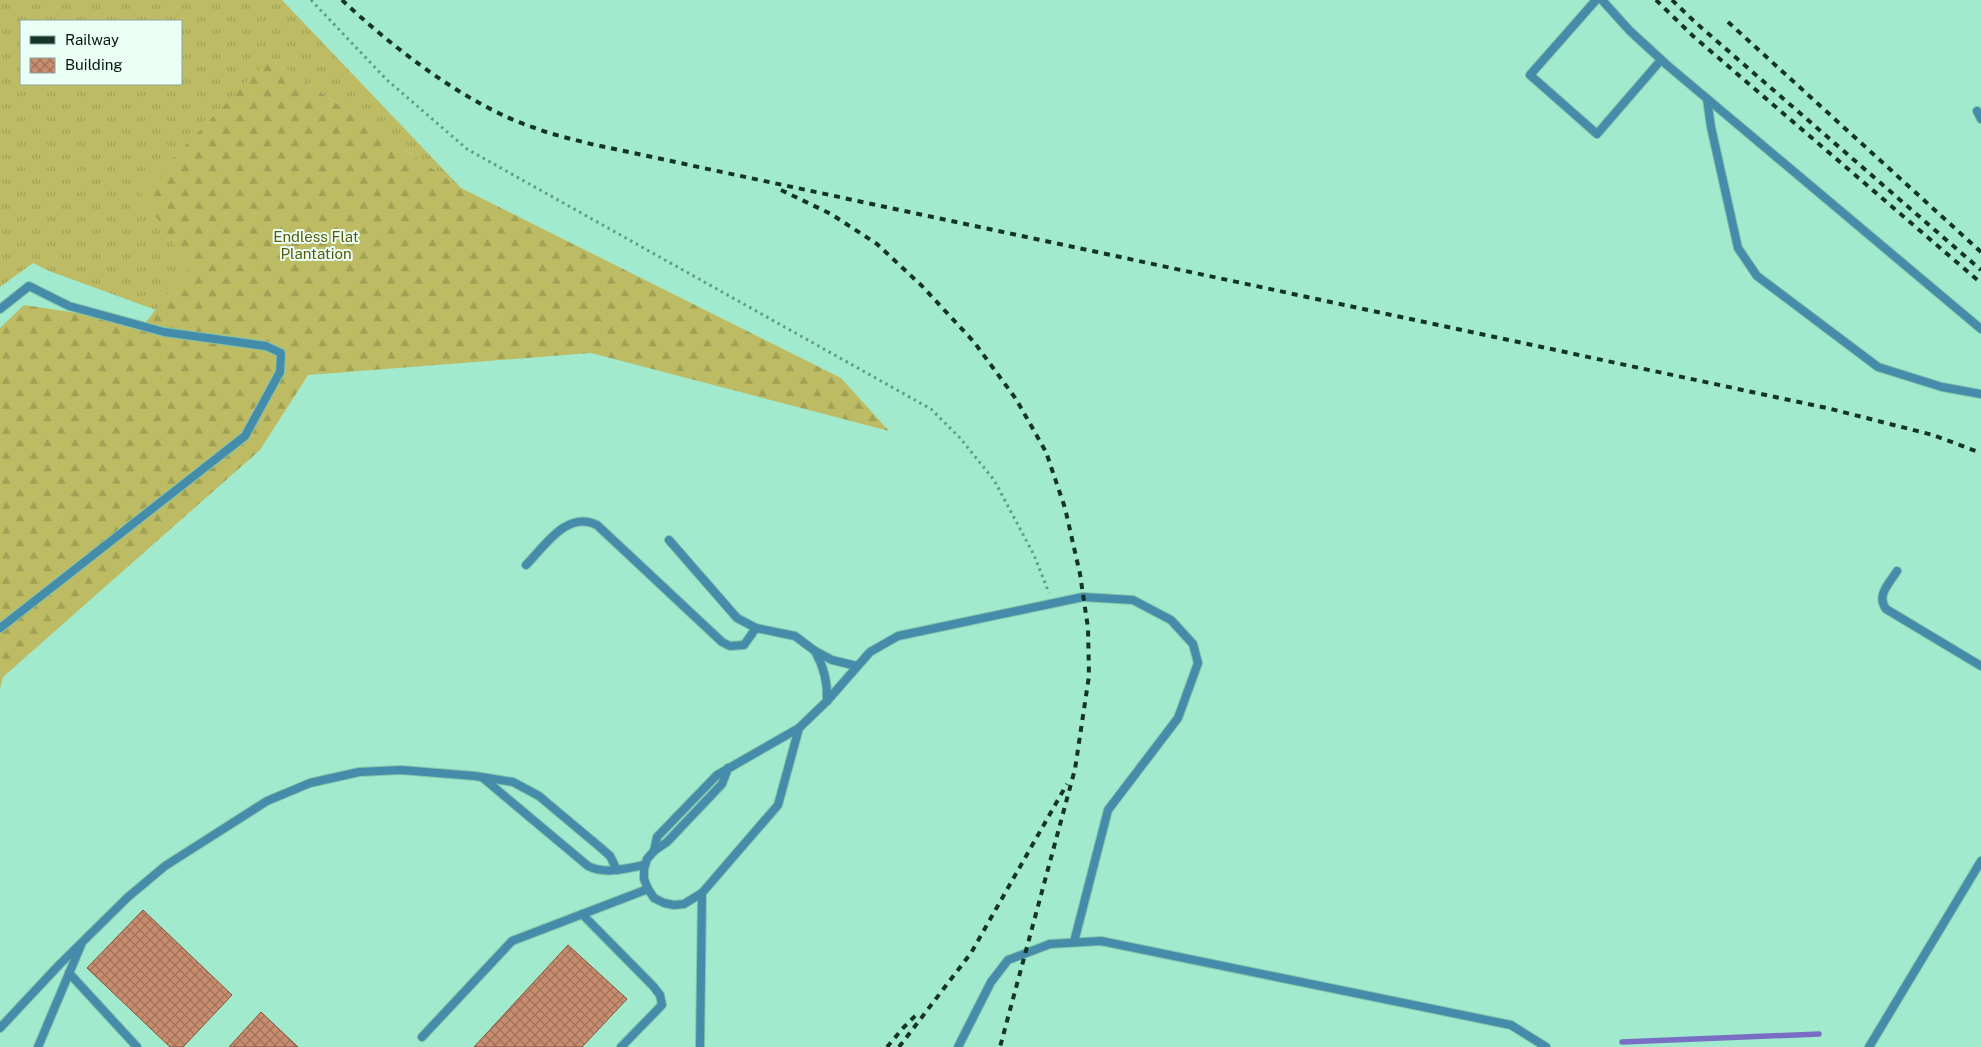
<svg xmlns="http://www.w3.org/2000/svg" width="1981" height="1047" viewBox="0 0 1981 1047" font-family="'Public Sans',sans-serif">
<style>
.grass{fill:url(#grass-tufts);fill-rule:evenodd}
.forest{fill:url(#forest-firs)}
.lines{fill:none;stroke-linecap:round;stroke-linejoin:round}
.stream{stroke:#7a6ec4;stroke-width:5.5}
.building{fill:url(#building-cross-hatch);stroke:#885236}
.service-casing{stroke:#84c4ac;stroke-width:10}
.path{stroke:#649b86;stroke-width:3;stroke-dasharray:2.5 4;stroke-linecap:butt}
.service{stroke:#458caa;stroke-width:8}
.rail{stroke:#153428;stroke-width:4;stroke-dasharray:6 6;stroke-linecap:butt}
.labels{text-anchor:middle;stroke-width:4;stroke-linejoin:round;paint-order:stroke}
.park-label{font-size:15px;fill:#5d5b09;stroke:#eafff6}
</style>
<defs>
<pattern id="grass-tufts" width="24" height="20" patternUnits="userSpaceOnUse" patternTransform="scale(1.25)"><rect width="24" height="20" fill="#bdbc64"/><path d="M3 7l-1-3M5 7V3M7 7l1-3M15 17l-1-3M17 17v-4M19 17l1-3" fill="none" stroke="#a1a156"/></pattern>
<pattern id="forest-firs" width="22" height="20" patternUnits="userSpaceOnUse" patternTransform="scale(1.25)"><rect width="22" height="20" fill="#bdbc64"/><path d="M5 1l3.5 6h-7zM16 11l3.5 6h-7z" fill="#a1a156"/></pattern>
<pattern id="building-cross-hatch" width="8" height="8" patternUnits="userSpaceOnUse" patternTransform="scale(1.25)"><rect width="8" height="8" fill="#c88d6f"/><path d="M0 0l8 8M0 8l8-8" fill="none" stroke="#a0725a"/></pattern>
</defs>
<rect width="100%" height="100%" fill="#a1eace"/>
<path class="grass" d="M 0,0 L 282,0 L 461,188 L 270,58 L 190,268 L 156,310 L 49,271 L 33,263 L 0,287 ZM 21,21 L 181,21 L 181,84 L 21,84 Z"/>
<path class="forest" d="M 270,58 L 461,188 L 841,378 L 889,431 L 591,353 L 308,375 L 260,450 L 3,677 L 0,689 L 0,328 L 24,305 L 145,323 L 189,268 L 140,192 Z"/>
<g class="lines">
<path class="stream" d="M 1622,1042 L 1819,1034"/>
</g>
<g class="building">
<path d="M 143,910 L 232,995 L 183,1047 L 170,1047 L 87,968 Z"/>
<path d="M 568,945 L 627,999 L 582,1047 L 474,1047 Z"/>
<path d="M 261,1012 L 298,1047 L 229,1047 Z"/>
</g>
<g class="lines">
<defs>
<g id="service">
<path d="M 1596,0 L 1530,75 L 1597,134 L 1661,60"/>
<path d="M 1602,0 L 1630,31 L 1667,65 L 1981,329"/>
<path d="M 1707,99 L 1711,127 L 1738,248 L 1757,276 L 1878,367 L 1942,387 L 1981,394"/>
<path d="M 1977,111 L 1981,119"/>
<path d="M 0,309 L 29,286 L 69,306 L 164,332 L 266,346 L 281,353 L 280,372 L 245,436 L 0,628"/>
<path d="M 669,540 L 737,618 L 756,628 L 795,636 L 815,651 L 832,660 L 857,666"/>
<path d="M 526,565 C 545,546 567,510 597,525 L 722,642 L 730,646 L 744,645 L 756,628"/>
<path d="M 1897,571 C 1889,584 1876,595 1886,609 L 1981,666"/>
<path d="M 815,651 C 824,667 828,682 827,701"/>
<path d="M 728,768 L 722,784 L 667,842 L 654,851 L 647,859 L 644,869 L 644,879 L 648,889 L 654,898 L 664,903 L 674,905 L 684,904 L 702,893 L 778,805 L 799,728 L 827,701 L 870,652 L 898,636 L 1083,597 L 1133,600 L 1171,620 L 1193,644 L 1198,663 L 1178,718 L 1108,810 L 1074,942"/>
<path d="M 483,778 L 588,866 C 606,875 626,868 645,865"/>
<path d="M 654,851 L 657,837 L 717,775 L 799,728"/>
<path d="M 582,914 L 653,986 L 660,995 L 662,1005 L 621,1047"/>
<path d="M 69,973 L 137,1047"/>
<path d="M 0,1028 L 60,964 L 128,897 L 165,866 L 267,801 L 310,783 L 359,772 L 401,770 L 475,776 L 513,782 L 539,796 L 601,848 L 610,856 L 617,870"/>
<path d="M 422,1037 L 512,941 L 648,889"/>
<path d="M 38,1047 L 81,945"/>
<path d="M 700,1047 L 702,893"/>
<path d="M 958,1047 L 991,982 L 1008,960 L 1050,944 L 1101,941 L 1511,1025 L 1546,1047"/>
<path d="M 1869,1047 L 1981,861"/>
</g>
</defs>
<use href="#service" class="service-casing"/>
<path class="path" d="M 311,0 L 387,80 L 467,149 L 931,409 L 960,438 L 994,480 L 1034,555 L 1049,593"/>
<use href="#service" class="service"/>
<g class="rail">
<path d="M 342,0 C 393,48 468,106 535,128 C 553,135 572,139 591,144 L 1827,408 L 1933,435 L 1981,453"/>
<path d="M 1656,0 L 1693,36 L 1981,283"/>
<path d="M 1672,0 L 1696,23 L 1981,270"/>
<path d="M 1728,22 L 1981,252"/>
<path d="M 781,190 L 831,214 L 877,244 L 922,286 L 974,342 L 1016,399 L 1046,452 L 1065,508 L 1080,574 L 1088,628 L 1089,676 L 1075,769 L 1000,1047"/>
<path d="M 887,1047 L 904,1027 L 919,1012"/>
<path d="M 899,1047 L 971,953 L 1067,784"/>
</g>
</g>
<g class="labels">
<g class="park-label">
<text x="316" y="242">Endless Flat<tspan x="316" dy="17">Plantation</tspan></text>
</g>
</g>
<rect x="20" y="20" width="162" height="65" fill="#eafff6" stroke="#8ca39a"/>
<rect x="30" y="36" width="25" height="8" fill="#153428" stroke="#8ca39a"/>
<text x="65" y="45" font-size="15" fill="#00190f">Railway</text>
<rect x="30" y="58" width="25" height="15" fill="url(#building-cross-hatch)" stroke="#8ca39a"/>
<text x="65" y="70" font-size="15" fill="#00190f">Building</text>
</svg>
